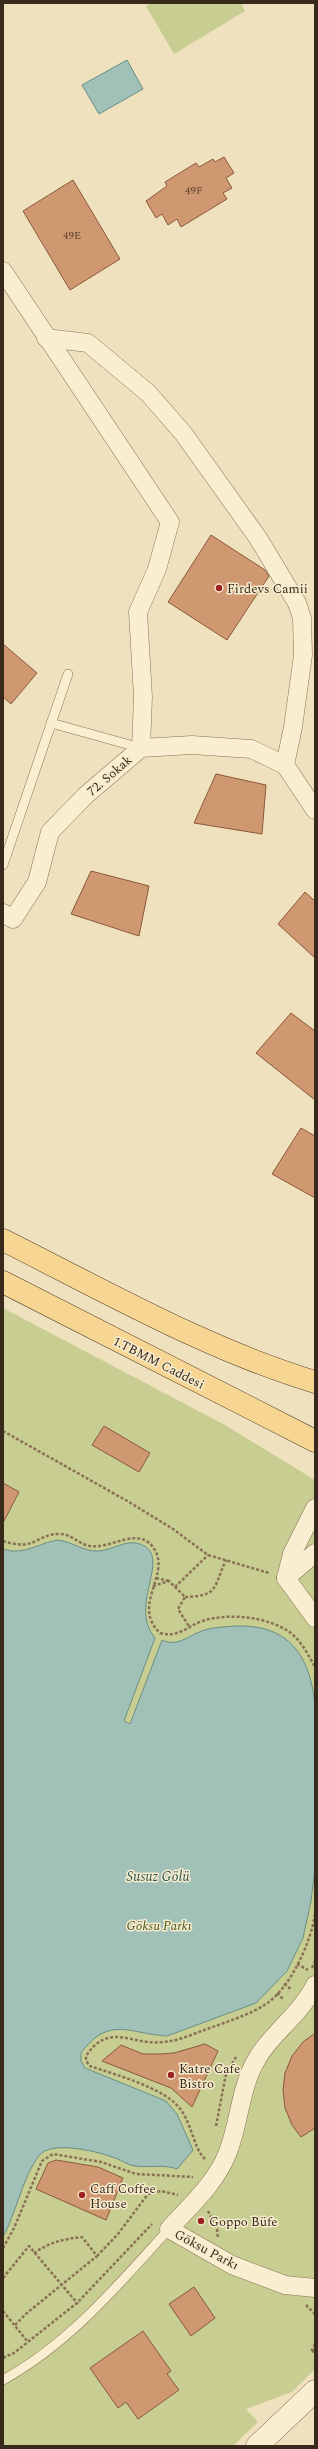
<svg xmlns="http://www.w3.org/2000/svg" width="318" height="2449" viewBox="0 0 318 2449" font-family="Spectral,serif">
<style>
.green{fill:#c8ce91}
.water{fill:#a1c1b8;stroke:#688f85}
.building{fill:#d09871;stroke:#89593a}
.lines{fill:none;stroke-linecap:round;stroke-linejoin:round}
.service-casing{stroke:#897156;stroke-width:10}
.minor-casing{stroke:#897156;stroke-width:19}
.tertiary-casing{stroke:#897156;stroke-width:23}
.primary-casing{stroke:#563f2b;stroke-width:23}
.path{stroke:#897156;stroke-width:2.5;stroke-dasharray:3 2;stroke-linecap:butt}
.service{stroke:#faeed1;stroke-width:9}
.minor{stroke:#faeed1;stroke-width:18}
.tertiary{stroke:#faeed1;stroke-width:22}
.primary{stroke:#f6d692;stroke-width:22}
.poi-dot{fill:#9b2324;stroke:#f7ebce;stroke-width:1.5}
.labels{text-anchor:middle;stroke-width:3;stroke-linejoin:round;paint-order:stroke}
.number-label{font-size:11px;fill:#5d4530}
.poi-label{font-size:13px;fill:#37291b;stroke:#f7ebce;text-anchor:start}
.street-label{font-size:13px;fill:#37291b;stroke:#f7ebce}
.park-label{font-size:13px;font-style:italic;fill:#485521;stroke:#f7ebce}
.water-label{font-size:14px;font-style:italic;fill:#295855;stroke:#f7ebce}
</style>
<rect width="100%" height="100%" fill="#f0e1be"/>
<g class="green">
<path d="M 151,3 L 241,3 L 245,11 L 174,54 L 146,6 Z"/>
<path d="M 3,1308 L 225,1425 L 315,1480 L 315,2369 L 292,2392 L 246,2409 L 258,2422 L 233,2446 L 3,2446 Z"/>
</g>
<g class="water">
<path d="M 127,60 L 143,89 L 99,114 L 82,85 Z"/>
<path d="M 58,1540 C 73,1542 84,1552 99,1551 C 112,1550 127,1539 140,1544 C 174,1556 127,1605 155,1638 L 124,1721 L 130,1724 L 162,1640 C 178,1648 190,1634 205,1630 C 214,1627 226,1627 235,1626 C 289,1624 310,1655 315,1705 L 315,1868 L 311,1901 L 303,1938 L 287,1971 L 256,2003 L 167,2036 C 130,2034 109,2015 81,2053 L 81,2061 L 85,2068 L 166,2101 L 177,2114 L 193,2150 L 177,2169 C 164,2164 149,2168 135,2166 C 127,2165 120,2159 112,2157 C 96,2151 50,2140 39,2156 C 24,2174 16,2213 3,2237 L 3,1549 C 24,1556 38,1543 58,1540 Z"/>
</g>
<g class="building">
<path d="M 224,157 L 234,173 L 226,178 L 232,188 L 223,193 L 227,199 L 181,227 L 177,219 L 168,225 L 162,214 L 156,218 L 146,201 L 167,186 L 165,182 L 196,163 L 199,167 L 213,159 L 215,162 Z"/>
<path d="M 73,180 L 120,259 L 70,290 L 23,211 Z"/>
<path d="M 211,535 L 265,570 L 269,576 L 227,640 L 168,602 Z"/>
<path d="M 3,644 L 37,673 L 11,704 L 3,697 Z"/>
<path d="M 216,774 L 266,785 L 262,834 L 194,823 Z"/>
<path d="M 91,871 L 149,886 L 139,936 L 71,914 Z"/>
<path d="M 305,892 L 315,901 L 315,958 L 278,924 Z"/>
<path d="M 291,1013 L 315,1031 L 315,1100 L 256,1053 Z"/>
<path d="M 301,1128 L 315,1136 L 315,1198 L 272,1174 Z"/>
<path d="M 104,1426 L 150,1453 L 139,1472 L 92,1445 Z"/>
<path d="M 3,1483 L 19,1492 L 3,1523 Z"/>
<path d="M 315,2033 L 315,2128 L 301,2137 L 292,2125 L 285,2108 L 283,2090 L 285,2073 L 292,2056 L 303,2042 Z"/>
<path d="M 205,2044 L 218,2051 L 192,2107 L 171,2088 L 102,2061 L 121,2045 L 143,2054 L 160,2054 L 174,2053 Z"/>
<path d="M 56,2160 L 98,2167 L 123,2178 L 106,2220 L 36,2189 L 48,2163 Z"/>
<path d="M 194,2287 L 215,2318 L 191,2336 L 169,2304 Z"/>
<path d="M 143,2331 L 171,2371 L 167,2374 L 179,2390 L 138,2419 L 126,2402 L 118,2408 L 90,2368 Z"/>
</g>
<g class="lines">
<defs>
<g id="service">
<path d="M 51,723 L 141,748"/>
<path d="M 3,865 L 68,674"/>
<path d="M 3,2380 C 70,2343 118,2285 169,2229"/>
</g>
<g id="minor">
<path d="M 3,271 L 170,522 L 157,569 L 138,612 L 143,697 L 141,748"/>
<path d="M 46,338 L 88,343 L 148,393 L 183,433 L 258,538 L 297,603 L 302,618 L 303,655 L 293,727 L 285,765"/>
<path d="M 285,765 L 315,810"/>
<path d="M 3,913 L 13,919 L 37,882 L 50,832 L 86,795 L 141,748 L 192,745 L 251,749 L 285,765"/>
<path d="M 286,1578 L 292,1554 L 315,1508"/>
<path d="M 286,1578 L 315,1618"/>
<path d="M 286,1578 L 315,1553"/>
<path d="M 315,1985 C 301,2014 273,2032 258,2057 C 240,2086 240,2121 228,2152 C 216,2183 191,2205 169,2229 L 232,2265 L 285,2285 L 315,2288"/>
</g>
<path id="tertiary" d="M 257,2446 L 315,2391"/>
<g id="primary">
<path d="M 3,1240 C 105,1291 206,1349 315,1382"/>
<path d="M 3,1282 L 315,1441"/>
</g>
</defs>
<use href="#service" class="service-casing"/>
<use href="#minor" class="minor-casing"/>
<use href="#tertiary" class="tertiary-casing"/>
<use href="#primary" class="primary-casing"/>
<g class="path">
<path d="M 3,1431 L 129,1502 L 173,1529 L 208,1555 L 269,1573"/>
<path d="M 3,1541 C 37,1552 36,1533 61,1534 C 70,1534 77,1542 86,1545 C 109,1553 140,1521 156,1552 C 168,1577 132,1607 160,1633 C 178,1638 186,1627 202,1621 C 228,1613 264,1616 288,1631 C 300,1639 308,1654 315,1667"/>
<path d="M 156,1578 L 169,1581"/>
<path d="M 153,1586 L 169,1581 L 185,1597 L 178,1609 L 190,1628"/>
<path d="M 175,1587 L 208,1555"/>
<path d="M 185,1597 C 219,1596 213,1588 226,1560"/>
<path d="M 297,1964 L 308,1970"/>
<path d="M 312,1968 L 315,1961"/>
<path d="M 284,1984 L 292,1990"/>
<path d="M 277,1993 L 284,2000"/>
<path d="M 216,2126 L 226,2074 L 236,2057"/>
<path d="M 205,2159 C 194,2149 192,2125 181,2110 C 166,2088 116,2075 90,2066 L 86,2061 L 86,2056 C 109,2021 132,2046 163,2042 C 179,2041 195,2033 210,2028 C 229,2021 252,2014 269,2002 C 292,1984 311,1942 315,1914"/>
<path d="M 208,2211 L 217,2229 L 218,2238"/>
<path d="M 3,2248 L 14,2228 L 42,2161 L 53,2154 L 101,2162 L 136,2174 L 193,2177"/>
<path d="M 97,2256 L 118,2234 L 148,2194 L 161,2191 L 178,2195"/>
<path d="M 3,2278 L 29,2246 L 78,2304"/>
<path d="M 306,2305 L 315,2314"/>
<path d="M 3,2311 L 28,2342"/>
<path d="M 15,2325 L 27,2313 L 97,2256 L 82,2237 C 64,2239 50,2242 34,2253"/>
<path d="M 315,2344 L 311,2352 L 315,2351"/>
<path d="M 3,2358 L 14,2353 L 77,2303 L 152,2224"/>
</g>
<use href="#service" class="service"/>
<use href="#minor" class="minor"/>
<use href="#tertiary" class="tertiary"/>
<use href="#primary" class="primary"/>
</g>
<g class="poi-dot">
<circle cx="219" cy="588" r="4"/>
<circle cx="171" cy="2075" r="4"/>
<circle cx="82" cy="2195" r="4"/>
<circle cx="201" cy="2221" r="4"/>
</g>
<g class="labels">
<g class="number-label">
<text x="194" y="194">49F</text>
<text x="72" y="239">49E</text>
</g>
<g class="poi-label">
<text x="227" y="593">Firdevs Camii</text>
<text x="179" y="2073">Katre Cafe<tspan x="179" dy="15">Bistro</tspan></text>
<text x="90" y="2193">Caff Coffee<tspan x="90" dy="15">House</tspan></text>
<text x="209" y="2226">Goppo Büfe</text>
</g>
<g class="street-label">
<text transform="translate(109 775) rotate(-41)" y="5">72. Sokak</text>
<text transform="translate(159 1362) rotate(27)" y="5">1.TBMM Caddesi</text>
<text transform="translate(207 2249) rotate(28)" y="5">Göksu Parkı</text>
</g>
<g class="park-label">
<text x="159" y="1930">Göksu Parkı</text>
</g>
<g class="water-label">
<text x="158" y="1881">Susuz Gölü</text>
</g>
</g>
<rect width="318" height="2449" fill="none" stroke="#37291b" stroke-width="8"/>
</svg>
